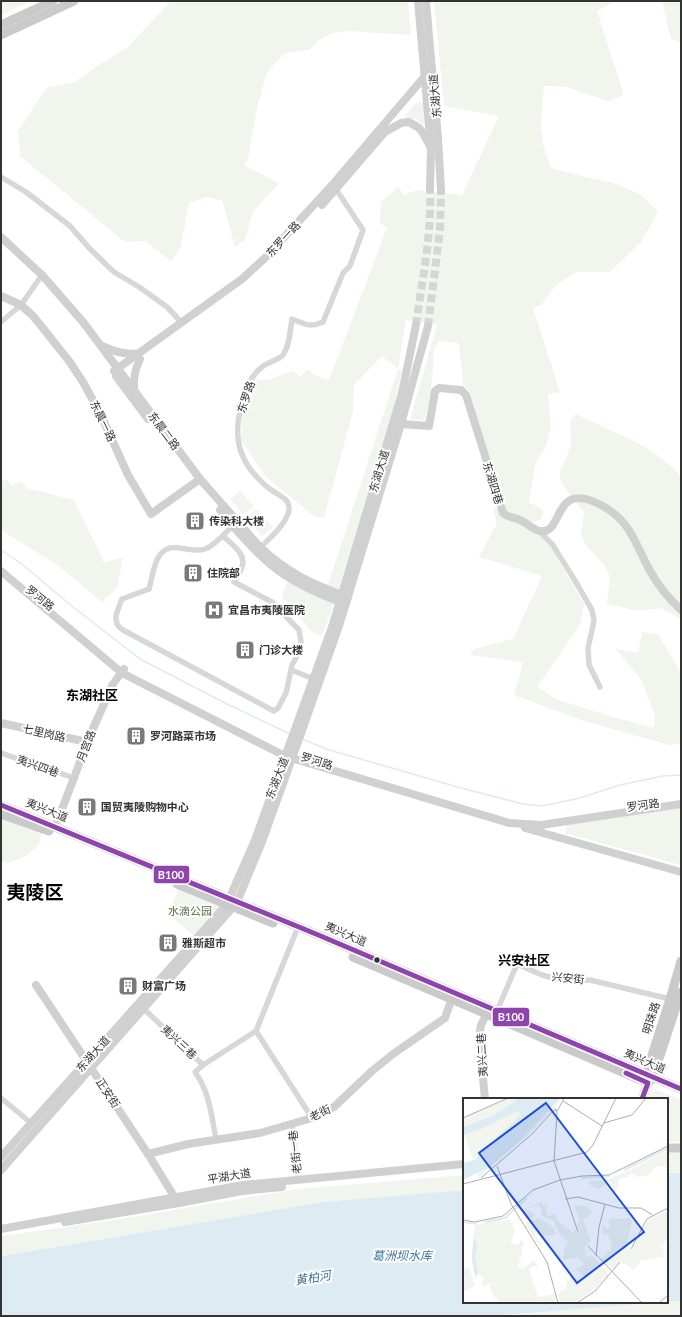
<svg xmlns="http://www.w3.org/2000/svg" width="682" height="1317" viewBox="0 0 682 1317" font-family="Lato,'Noto Sans SC',sans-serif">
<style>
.green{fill:#f1f5ed}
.water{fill:#ddebf3}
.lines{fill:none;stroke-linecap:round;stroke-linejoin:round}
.stream{stroke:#ddebf3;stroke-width:1.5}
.secondary-tunnel{stroke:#d6d6d6;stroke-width:8;stroke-dasharray:8 4;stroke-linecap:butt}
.street{stroke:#d7d7d7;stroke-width:5.5}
.secondary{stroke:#d0d0d0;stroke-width:8}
.primary{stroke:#cacaca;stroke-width:9}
.bus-1-casing{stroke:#fff;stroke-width:8}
.bus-1{stroke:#8e44ad;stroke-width:5}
.bus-dot{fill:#333;stroke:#fff;stroke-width:1.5}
.labels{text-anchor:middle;stroke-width:4;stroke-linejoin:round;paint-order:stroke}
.street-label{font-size:11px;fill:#333;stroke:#fff}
.poi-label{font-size:11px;font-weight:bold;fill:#333;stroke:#fff;text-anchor:start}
.park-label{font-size:11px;fill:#56703f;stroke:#fff}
.water-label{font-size:12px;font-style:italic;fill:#3f7597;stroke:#fff}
.quarter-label{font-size:13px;font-weight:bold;fill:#000;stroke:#fff}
.town-label{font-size:19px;font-weight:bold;fill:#000;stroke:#fff}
.inset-river{fill:none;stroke:#ddebf3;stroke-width:2}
.inset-road{fill:none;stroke:#adadad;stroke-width:1}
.view{fill:#1d4ed8;fill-opacity:0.15;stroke:#1d4ed8;stroke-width:2}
.inset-edge{fill:none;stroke:#333;stroke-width:2}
.line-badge{stroke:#fff;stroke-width:1.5}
.badge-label{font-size:11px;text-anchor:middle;font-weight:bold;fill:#fff}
</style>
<rect width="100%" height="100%" fill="#fff"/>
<g class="green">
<path d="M 1,1 L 31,1 L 1,15 Z"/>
<path d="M 171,1 L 408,1 L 411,35 L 349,31 L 332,33 L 318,41 L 310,50 L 289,52 L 282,56 L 269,70 L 265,78 L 256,113 L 248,159 L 244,165 L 279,183 L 253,212 L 245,240 L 235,247 L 222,200 L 207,197 L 189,203 L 181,246 L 171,261 L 145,241 L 125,242 L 20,156 L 18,131 L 46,88 L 75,82 L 99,65 L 128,47 Z"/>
<path d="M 434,1 L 615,1 L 597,11 L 624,95 L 608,101 L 567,87 L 544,86 L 541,125 L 543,145 L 551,168 L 586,177 L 617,184 L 641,195 L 658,212 L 641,242 L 610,272 L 576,272 L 556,285 L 541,305 L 533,308 L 560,392 L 548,394 L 551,428 L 546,447 L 540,455 L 535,466 L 529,502 L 543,510 L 543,515 L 541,519 L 531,523 L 537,533 L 550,546 L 584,604 L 580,625 L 537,687 L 558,700 L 613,717 L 654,728 L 655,716 L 642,681 L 616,649 L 638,653 L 642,632 L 658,634 L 681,673 L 681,744 L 669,745 L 581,720 L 514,695 L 523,662 L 470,655 L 474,649 L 513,639 L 542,576 L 479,557 L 497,523 L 493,509 L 505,505 L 469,391 L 463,386 L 459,343 L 440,341 L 434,349 L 432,383 L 425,420 L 410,420 L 437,325 L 406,320 L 398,369 L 402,370 L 394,406 L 339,589 L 328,585 L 398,369 L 382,356 L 354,385 L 353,412 L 324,517 L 315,517 L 266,477 L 241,440 L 244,382 L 271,379 L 292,371 L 301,377 L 307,369 L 316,376 L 329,380 L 387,228 L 380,223 L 381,202 L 398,187 L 404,195 L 417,190 L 462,195 L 499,116 L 444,106 Z"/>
<path d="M 662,1 L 681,1 L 681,42 L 671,39 Z"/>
<path d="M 419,102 L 424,104 L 426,125 L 423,125 L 415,119 L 405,119 L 406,114 L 415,104 Z"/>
<path d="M 576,414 C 612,433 654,444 681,477 L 681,619 L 660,608 L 639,611 L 607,604 L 610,576 L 604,565 L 585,544 L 581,534 L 584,512 C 577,503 561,487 560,476 C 559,468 565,462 568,455 C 569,451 570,447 571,443 C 573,433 565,422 576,414 Z"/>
<path d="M 7,479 L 11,486 L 22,481 L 26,488 L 74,500 L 104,562 L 122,558 L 118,587 L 102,602 L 56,564 L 1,530 L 1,481 Z"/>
<path d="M 240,491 L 254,506 L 244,515 L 230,499 Z"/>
<path d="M 257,509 L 273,527 L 262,536 L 246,518 Z"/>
<path d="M 287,582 L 303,590 L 334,603 L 322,636 L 312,632 L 282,597 Z"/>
<path d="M 681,807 L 681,865 L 565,833 L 567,825 Z"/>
<path d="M 1,817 L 42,830 L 39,844 L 26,856 L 9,863 L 1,861 Z"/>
<path d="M 179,889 L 221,907 L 194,936 L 168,914 Z"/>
<path d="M 652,1088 L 681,1100 L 681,1142 L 667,1142 L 667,1099 L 648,1099 Z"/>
<path d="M 681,1152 L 681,1173 L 667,1173 L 667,1153 Z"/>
<path d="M 464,1175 L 464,1190 L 323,1202 L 1,1256 L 1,1236 L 109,1221 L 298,1189 Z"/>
<path d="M 681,1301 L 681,1316 L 492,1316 L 667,1302 Z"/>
</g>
<g class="water">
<path d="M 667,1173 L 681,1173 L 681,1301 L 667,1302 Z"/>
<path d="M 464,1190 L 464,1302 L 664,1302 L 492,1316 L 1,1316 L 1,1256 L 323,1202 Z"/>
</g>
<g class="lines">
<g class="stream">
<path d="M 1,550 L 22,564 L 68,603 L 140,659 L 225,703 L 290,734"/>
<path d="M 302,739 L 326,749 L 461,788 L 523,804 L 542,806 L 580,798 L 620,785 L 663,776 L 681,775"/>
</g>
<g class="secondary-tunnel">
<path d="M 416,325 C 422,280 432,235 430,189"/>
<path d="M 428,326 L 440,230 L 441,191"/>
</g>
<g class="street">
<path d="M 1,177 L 26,192 L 70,226 L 90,249 L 114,272 L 139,287 L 167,307 L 182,323"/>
<path d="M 1,322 L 21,305 L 42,275"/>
<path d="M 539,531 L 552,544 L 574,579 L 592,610 L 594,621 L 588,648 L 589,665 L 600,687"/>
<path d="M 223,536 C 231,544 247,554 242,567 C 240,572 237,577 234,582 L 272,602 L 299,630 L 301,642 L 298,654 L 292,665 L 286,693 L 278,708 L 274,711 L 123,630 C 110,622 118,610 122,599 L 149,589 C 154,571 155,543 180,548 C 189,549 196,552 205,549 C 217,545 225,531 236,524"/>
<path d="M 259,549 C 269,538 282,529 288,514 C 290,510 289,503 286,500 C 281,495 271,491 266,486 C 243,466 234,445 239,416 C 242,400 249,376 262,367 C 268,362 277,361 283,355 C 290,345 290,331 292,319 C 304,324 310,328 323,322 L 343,273 L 350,266 L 363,230 L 334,186"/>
<path d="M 291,670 L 314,679"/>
<path d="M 1,753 L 74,778"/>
<path d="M 296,932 L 256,1031 L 312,1118"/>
<path d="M 144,1009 L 203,1065 L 256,1031"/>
<path d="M 497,1011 L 517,964 L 542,975 L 561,980 L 590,980 L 670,999"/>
<path d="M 203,1065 L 195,1072 C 210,1093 211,1114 216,1139"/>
<path d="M 1,1098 L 31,1123"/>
<path d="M 292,1124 L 298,1180"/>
</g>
<g class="secondary">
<path d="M 418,1 L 431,148 L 430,189"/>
<path d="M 426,1 L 438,139 L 441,191"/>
<path d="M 322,205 L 385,132 L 401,123 L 409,122 L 419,128 L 423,133 L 431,148"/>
<path d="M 1,237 L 42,275 L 83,322 L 200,479 L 260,547 C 287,573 314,585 348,597"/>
<path d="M 1,296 L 21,305 L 34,317 L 69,361 L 83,382 L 100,413 L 128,475 L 151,514 L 200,479"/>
<path d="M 102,346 C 115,352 124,354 138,354"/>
<path d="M 114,371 L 242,279 L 267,256 L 333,184 L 425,76"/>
<path d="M 116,376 L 148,419"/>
<path d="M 134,390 C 133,378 135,369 140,359"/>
<path d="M 401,424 L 429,426 L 435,391 L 439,388 L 461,390 L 466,395 L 503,513 C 509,518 515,517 522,521 C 528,524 534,530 540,531 C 565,535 551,479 601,505 C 630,520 635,543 649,569 C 657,584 668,598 681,610"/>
<path d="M 220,510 C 235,529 251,548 270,564 C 291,582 320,595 346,604"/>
<path d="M 1,571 L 122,673 L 285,756 L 509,823 L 541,825 L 681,804"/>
<path d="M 1,723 L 87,742"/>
<path d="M 304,725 L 339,626 L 401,424 L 428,326"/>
<path d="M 55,827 L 74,778 L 87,742 L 113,684 L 124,669"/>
<path d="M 525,828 L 681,872"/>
<path d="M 36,985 L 148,1154 L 177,1201"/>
<path d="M 485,1099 L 479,1037 L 481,1025 L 487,1013"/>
<path d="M 148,1154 L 188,1144 L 260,1133 L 312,1118 L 334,1107 L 372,1071 L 393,1054 L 445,1018 L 452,998"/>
<path d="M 1,1157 L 198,937 L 226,905 L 229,899 L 255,840 L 333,624 L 402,393 L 416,325"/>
<path d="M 1,1170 L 233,907 L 237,902 L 262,842 L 304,725"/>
<path d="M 65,1222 L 179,1203 L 242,1191 L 282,1187"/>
<path d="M 1,1229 L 243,1185 L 464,1164"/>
</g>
<g class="primary">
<path d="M 1,25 L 53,1"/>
<path d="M 1,35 L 74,1"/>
<path d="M 1,805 L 316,934 L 681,1089"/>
<path d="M 1,814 L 49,831"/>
<path d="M 177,884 L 273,923"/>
<path d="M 353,957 L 648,1083"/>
<path d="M 647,1080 L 646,1074 L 670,999 L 681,961"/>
<path d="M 642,1099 L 648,1083 L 653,1077 L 681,992"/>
<path d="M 667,1148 L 681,1148"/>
</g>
<defs>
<g id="bus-1">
<path d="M 1,805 L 316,934 L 681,1089"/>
<path d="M 626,1073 L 648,1083 L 642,1099"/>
</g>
</defs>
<use href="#bus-1" class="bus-1-casing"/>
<use href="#bus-1" class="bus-1"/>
</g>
<defs>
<symbol id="building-square" viewBox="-11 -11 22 22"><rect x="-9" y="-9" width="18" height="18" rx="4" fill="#7a7a7a" stroke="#fff"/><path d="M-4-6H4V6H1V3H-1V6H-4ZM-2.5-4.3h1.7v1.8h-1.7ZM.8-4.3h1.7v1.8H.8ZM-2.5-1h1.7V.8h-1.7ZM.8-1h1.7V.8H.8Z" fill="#fff"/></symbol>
<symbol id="hospital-square" viewBox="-11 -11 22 22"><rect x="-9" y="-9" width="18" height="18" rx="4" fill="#7a7a7a" stroke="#fff"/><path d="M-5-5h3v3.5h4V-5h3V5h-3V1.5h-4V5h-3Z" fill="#fff"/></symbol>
</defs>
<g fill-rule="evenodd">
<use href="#building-square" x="184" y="510" width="22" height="22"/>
<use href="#building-square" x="182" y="562" width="22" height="22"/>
<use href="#hospital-square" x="203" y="599" width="22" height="22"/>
<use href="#building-square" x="234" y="639" width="22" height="22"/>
<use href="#building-square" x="125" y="725" width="22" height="22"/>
<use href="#building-square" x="76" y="796" width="22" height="22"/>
<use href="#building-square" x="157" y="932" width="22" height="22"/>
<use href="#building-square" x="117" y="975" width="22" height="22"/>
</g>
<circle class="bus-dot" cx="377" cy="960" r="3.5"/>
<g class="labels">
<g class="street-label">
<text transform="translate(435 96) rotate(-95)" y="4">东湖大道</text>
<text transform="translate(283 239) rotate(-47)" y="4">东罗一路</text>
<text transform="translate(246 397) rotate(-71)" y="4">东罗路</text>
<text transform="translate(103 421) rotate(64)" y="4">东晨一路</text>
<text transform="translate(164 431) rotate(53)" y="4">东晨二路</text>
<text transform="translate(379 471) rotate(-73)" y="4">东湖大道</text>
<text transform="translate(493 483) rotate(73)" y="4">东湖四巷</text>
<text transform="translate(40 598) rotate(39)" y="4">罗河路</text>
<text transform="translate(44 733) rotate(13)" y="4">七里岗路</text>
<text transform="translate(86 746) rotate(-69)" y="4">月宫路</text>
<text transform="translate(317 761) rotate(17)" y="4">罗河路</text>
<text transform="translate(38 766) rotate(19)" y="4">夷兴四巷</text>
<text transform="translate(277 778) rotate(-69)" y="4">东湖大道</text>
<text transform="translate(643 805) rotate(-8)" y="4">罗河路</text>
<text transform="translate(47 810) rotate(22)" y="4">夷兴大道</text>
<text transform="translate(346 934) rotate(23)" y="4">夷兴大道</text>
<text transform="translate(568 978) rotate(6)" y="4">兴安街</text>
<text transform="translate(651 1018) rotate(-72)" y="4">明珠路</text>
<text transform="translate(179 1042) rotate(43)" y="4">夷兴三巷</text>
<text transform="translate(93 1054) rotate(-48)" y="4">东湖大道</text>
<text transform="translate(482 1055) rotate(-93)" y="4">夷兴二巷</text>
<text transform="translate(645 1061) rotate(23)" y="4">夷兴大道</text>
<text transform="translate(108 1093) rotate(56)" y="4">正安街</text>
<text transform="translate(320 1113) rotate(-26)" y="4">老街</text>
<text transform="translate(295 1152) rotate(-96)" y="4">老街一巷</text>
<text transform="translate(229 1176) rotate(-9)" y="4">平湖大道</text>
</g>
<g class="poi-label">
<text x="209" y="525">传染科大楼</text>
<text x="207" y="577">住院部</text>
<text x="228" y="614">宜昌市夷陵医院</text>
<text x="259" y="654">门诊大楼</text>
<text x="150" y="740">罗河路菜市场</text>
<text x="101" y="811">国贸夷陵购物中心</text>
<text x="182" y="947">雅斯超市</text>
<text x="142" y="990">财富广场</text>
</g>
<g class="park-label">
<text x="190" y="915">水滴公园</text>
</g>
<g class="water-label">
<text x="402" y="1260">葛洲坝水库</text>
<text transform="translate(313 1278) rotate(-9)" y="4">黄柏河</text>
</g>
<g class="quarter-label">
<text x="92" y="700">东湖社区</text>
<text x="524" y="965">兴安社区</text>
</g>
<g class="town-label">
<text x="35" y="899">夷陵区</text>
</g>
</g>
<g transform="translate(463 1098)">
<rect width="205" height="205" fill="#fff"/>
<path d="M 46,0 L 57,0 L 31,16 L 0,29 L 0,21 ZM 97,1 L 97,4 L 63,39 L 16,79 L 14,76 L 27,69 L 60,40 ZM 54,13 L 59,16 L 45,32 L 10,62 L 1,36 L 18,31 ZM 205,52 L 205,69 L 194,68 L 184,78 L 176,79 L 167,75 L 166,79 L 157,80 L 154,93 L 151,93 L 147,84 L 137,91 L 128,88 L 126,85 L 126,83 L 143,82 L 161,75 ZM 79,104 L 80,108 L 86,105 L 83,110 L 85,118 L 92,115 L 94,122 L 110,135 L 112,132 L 108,124 L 114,135 L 117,133 L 114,128 L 117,123 L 111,107 L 125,109 L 129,115 L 120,122 L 128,143 L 121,149 L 123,160 L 129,157 L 146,176 L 131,191 L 111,205 L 97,205 L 95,196 L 104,189 L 104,183 L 112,180 L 118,185 L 121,178 L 112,171 L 121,166 L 114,159 L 100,162 L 101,153 L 105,144 L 97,137 L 90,122 L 79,118 L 77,107 L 63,111 L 72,116 L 69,121 L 57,113 ZM 202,114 L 205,116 L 205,139 L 200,147 L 196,147 L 201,152 L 200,159 L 178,162 L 171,172 L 157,163 L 150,172 L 138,161 L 149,150 L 145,136 L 140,137 L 139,127 L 144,131 L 147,128 L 145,121 L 167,120 L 169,123 L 164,147 L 168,152 L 186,122 ZM 76,120 L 90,129 L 93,136 L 81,138 L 71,136 L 79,147 L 77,148 L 61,125 ZM 37,121 L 38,124 L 46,121 L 52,131 L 48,145 L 55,147 L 58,142 L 61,145 L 55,169 L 60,171 L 71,162 L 76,170 L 71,168 L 66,171 L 75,199 L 92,196 L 92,205 L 31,205 L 37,203 L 30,198 L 27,189 L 29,185 L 21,188 L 19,185 L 21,180 L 15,176 L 12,169 L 10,140 L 12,127 ZM 6,170 L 12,187 L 0,194 L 0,171 Z" fill="#f1f5ed"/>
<path d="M 57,0 L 97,0 L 60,40 L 27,69 L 0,82 L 0,65 L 11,62 L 58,16 L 54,13 L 18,31 L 0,37 L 0,29 L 30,17 ZM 10,140 L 15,147 L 12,157 L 15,176 L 12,179 L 9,161 Z" fill="#ddebf3"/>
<path class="inset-river" d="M 161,72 L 205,50M 119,80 L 147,78M 0,124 L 13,126M 22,124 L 42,120 L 64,100"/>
<path class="inset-road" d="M 100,3 L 139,28M 92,10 L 94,15 L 91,63 L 115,134M 0,20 L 45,0M 141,25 L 169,17 L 183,0M 34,68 L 48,106 L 84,164 L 95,205M 18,80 L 69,36 L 90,13 L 95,12 L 101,0M 0,86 L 124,54 L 130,47 L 153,0M 102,101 L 115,99 L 156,110 L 178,110 L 190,117M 0,122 L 12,124 L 40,118 L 70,92 L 97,82 L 119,78 L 146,77 L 205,48M 125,148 L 179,205M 168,151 L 184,121 L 205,110M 133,158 L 136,129 L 142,106M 114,205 L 132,193 L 157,164M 196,205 L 205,197"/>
<path class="view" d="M 83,5 L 181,134 L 114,185 L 16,55 Z"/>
<rect width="205" height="205" class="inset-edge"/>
</g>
<g class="line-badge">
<rect x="153" y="865" width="37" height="19" rx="4" fill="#8e44ad"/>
<rect x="492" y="1007" width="38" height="20" rx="4" fill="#8e44ad"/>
</g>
<g class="badge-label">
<text x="171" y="879">B100</text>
<text x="511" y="1021">B100</text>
</g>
<rect width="682" height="1317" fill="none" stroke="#333333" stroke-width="4"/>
</svg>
